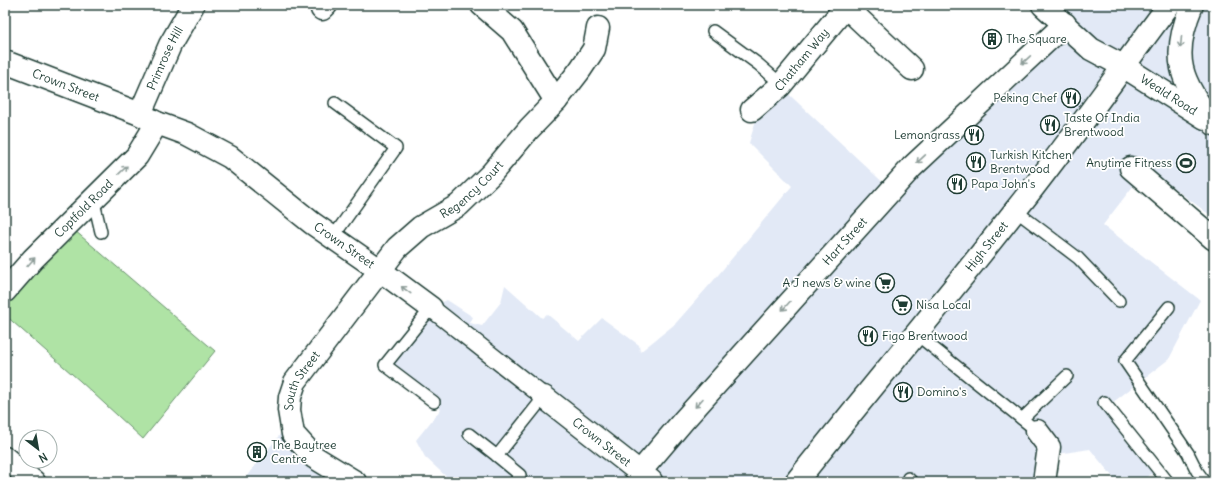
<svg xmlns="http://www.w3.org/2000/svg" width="1219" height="487" viewBox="0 0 1219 487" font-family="Delius,sans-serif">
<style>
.built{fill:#e2e9f6}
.green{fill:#afe3a5;stroke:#67906c}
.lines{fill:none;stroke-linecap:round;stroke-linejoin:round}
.service-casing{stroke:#1f3d34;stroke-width:14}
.pedestrian-casing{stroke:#1f3d34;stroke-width:20}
.minor-casing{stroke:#1f3d34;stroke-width:25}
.tertiary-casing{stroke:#1f3d34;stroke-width:25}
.secondary-casing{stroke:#1f3d34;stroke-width:25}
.primary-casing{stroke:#1f3d34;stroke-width:25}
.service{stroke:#fff;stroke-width:11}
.pedestrian{stroke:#fff;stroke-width:17}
.minor{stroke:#fff;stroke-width:22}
.tertiary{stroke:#fff;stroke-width:22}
.secondary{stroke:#fff;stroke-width:22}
.primary{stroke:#fff;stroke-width:22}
.oneway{stroke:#8f9e9a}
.labels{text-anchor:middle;stroke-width:3.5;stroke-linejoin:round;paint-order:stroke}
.poi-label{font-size:12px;fill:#1f3d34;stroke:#fff;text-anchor:start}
.street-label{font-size:12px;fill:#1f3d34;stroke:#fff}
</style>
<rect width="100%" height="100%" fill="#fff"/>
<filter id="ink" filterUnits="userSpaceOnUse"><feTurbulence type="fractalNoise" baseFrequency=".025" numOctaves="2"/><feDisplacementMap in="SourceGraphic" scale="8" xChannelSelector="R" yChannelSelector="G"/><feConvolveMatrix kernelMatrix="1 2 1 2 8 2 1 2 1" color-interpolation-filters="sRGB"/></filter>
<g filter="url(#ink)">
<g class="built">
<path d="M 1043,5 L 1214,5 L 1214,218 L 1147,168 L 1103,225 L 1200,300 L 1169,359 L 1103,410 L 1154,472 L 1141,482 L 1117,482 L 1090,449 L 1038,457 L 1034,482 L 452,482 L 425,457 L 416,440 L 441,409 L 385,365 L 420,312 L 447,300 L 473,317 L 470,323 L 482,326 L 501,302 L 505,285 L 542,318 L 547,314 L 579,341 L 602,318 L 639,345 L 640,352 L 675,324 L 714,280 L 792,186 L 749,143 L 756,120 L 752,110 L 780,86 L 891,190 L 1065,25 Z"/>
<path d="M 286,427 L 359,482 L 242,482 Z"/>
</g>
<path class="green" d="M 67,224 L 215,351 L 143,439 L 80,381 L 5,315 L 5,292 Z"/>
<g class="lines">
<defs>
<g id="service">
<path d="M 713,31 L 758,64 L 781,84"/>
<path d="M 93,198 L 101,232"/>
<path d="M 1016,211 L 1078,258 L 1119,301"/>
<path d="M 333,237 L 396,148 L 335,103"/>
<path d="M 1169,307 L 1125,361 L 1188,453 L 1197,471 L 1205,482"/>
<path d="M 431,308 L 385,365 L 434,402"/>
<path d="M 916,334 L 1037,431"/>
<path d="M 1104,402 L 1168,482"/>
<path d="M 1022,419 L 1067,376"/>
<path d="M 469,434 L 497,456 L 544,397"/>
<path d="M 497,456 L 520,475 L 515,482"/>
<path d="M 908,478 L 912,482"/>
</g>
<path id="pedestrian" d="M 431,308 L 544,397"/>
<g id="minor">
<path d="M 482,5 L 512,31 L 556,101"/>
<path d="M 846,7 L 912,69"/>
<path d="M 322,9 L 326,5"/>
<path id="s1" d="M 5,62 L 140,114 L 157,123 L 187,134 L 230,157 L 312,223 L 381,271 L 431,308"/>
<path id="s2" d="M 752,110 L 780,86 L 847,5"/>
<path id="s3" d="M 140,114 L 170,45 L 193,5"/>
<path d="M 1131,168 L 1214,239"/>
<path id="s4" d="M 5,291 L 33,259 L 137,156 L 157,123"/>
<path id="s5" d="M 544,397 L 651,481"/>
<path d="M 1037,431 L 1049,447 L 1044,482"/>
<path d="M 5,458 L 34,482"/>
<path id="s6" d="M 639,473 L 684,420 L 912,167 L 1065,24"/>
<path id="s7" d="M 355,482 L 314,457 L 293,434 L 289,410 L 290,397 L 295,382 L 397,248 L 421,227 L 459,205 L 491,174 L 529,129 L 556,101 L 580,70 L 594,49 L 598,28"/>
</g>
<g id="tertiary">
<path d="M 1192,5 C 1170,57 1180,82 1214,124"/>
<path id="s8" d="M 1123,66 L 1205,118"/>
</g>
<path id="secondary" d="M 1043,5 L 1091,49 L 1123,66"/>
<g id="primary">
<path id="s9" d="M 796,482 C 868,391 943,303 1014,212 C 1068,145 1117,74 1169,5"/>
</g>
</defs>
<use href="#service" class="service-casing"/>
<use href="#pedestrian" class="pedestrian-casing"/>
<use href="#minor" class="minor-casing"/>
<use href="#tertiary" class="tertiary-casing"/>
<use href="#secondary" class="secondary-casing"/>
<use href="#primary" class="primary-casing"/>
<use href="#service" class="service"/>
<use href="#pedestrian" class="pedestrian"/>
<use href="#minor" class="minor"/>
<use href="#tertiary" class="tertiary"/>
<use href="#secondary" class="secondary"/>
<use href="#primary" class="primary"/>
</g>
<defs><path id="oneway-shaft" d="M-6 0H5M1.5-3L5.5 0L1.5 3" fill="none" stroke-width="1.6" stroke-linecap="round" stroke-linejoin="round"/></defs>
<g class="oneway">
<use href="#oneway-shaft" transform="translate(1181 42) rotate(95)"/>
<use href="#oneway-shaft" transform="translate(1026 60) rotate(137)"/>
<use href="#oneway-shaft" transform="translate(921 159) rotate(137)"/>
<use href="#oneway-shaft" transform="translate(123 170) rotate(-44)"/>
<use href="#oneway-shaft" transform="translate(31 262) rotate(-48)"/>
<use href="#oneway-shaft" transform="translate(406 290) rotate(-143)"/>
<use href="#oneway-shaft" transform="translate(786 306) rotate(132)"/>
<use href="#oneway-shaft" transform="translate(699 403) rotate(132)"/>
</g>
</g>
<defs>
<symbol id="building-ring" viewBox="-11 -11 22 22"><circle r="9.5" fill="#fff" stroke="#1f3d34" stroke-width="1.5"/><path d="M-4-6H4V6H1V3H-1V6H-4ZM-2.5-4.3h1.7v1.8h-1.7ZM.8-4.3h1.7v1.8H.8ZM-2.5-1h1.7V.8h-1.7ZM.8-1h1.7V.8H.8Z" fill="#1f3d34"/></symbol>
<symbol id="restaurant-ring" viewBox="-11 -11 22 22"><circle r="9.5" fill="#fff" stroke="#1f3d34" stroke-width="1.5"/><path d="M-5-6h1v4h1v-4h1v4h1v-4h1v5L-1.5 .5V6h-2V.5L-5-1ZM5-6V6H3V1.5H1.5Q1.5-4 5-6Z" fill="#1f3d34"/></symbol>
<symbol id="stadium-ring" viewBox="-11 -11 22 22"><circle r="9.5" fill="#fff" stroke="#1f3d34" stroke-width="1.5"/><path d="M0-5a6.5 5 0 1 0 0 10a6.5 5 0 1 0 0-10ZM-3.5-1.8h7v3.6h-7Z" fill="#1f3d34"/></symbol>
<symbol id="supermarket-ring" viewBox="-11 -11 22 22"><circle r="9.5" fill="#fff" stroke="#1f3d34" stroke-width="1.5"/><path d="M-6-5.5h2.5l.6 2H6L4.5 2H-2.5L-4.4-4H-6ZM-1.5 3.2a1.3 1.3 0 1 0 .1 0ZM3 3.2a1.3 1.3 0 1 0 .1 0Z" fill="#1f3d34"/></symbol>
</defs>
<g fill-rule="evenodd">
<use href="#building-ring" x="981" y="28" width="22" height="22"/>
<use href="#restaurant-ring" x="1060" y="87" width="22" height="22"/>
<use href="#restaurant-ring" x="1039" y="114" width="22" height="22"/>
<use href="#restaurant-ring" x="963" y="124" width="22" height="22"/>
<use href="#restaurant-ring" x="965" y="151" width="22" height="22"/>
<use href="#stadium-ring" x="1175" y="152" width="22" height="22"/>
<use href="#restaurant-ring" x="946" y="173" width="22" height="22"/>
<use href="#supermarket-ring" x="874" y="272" width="22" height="22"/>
<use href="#supermarket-ring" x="891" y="294" width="22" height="22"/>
<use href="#restaurant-ring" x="857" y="325" width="22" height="22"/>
<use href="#restaurant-ring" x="892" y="381" width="22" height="22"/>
<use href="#building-ring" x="246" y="441" width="22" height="22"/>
</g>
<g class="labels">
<g class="poi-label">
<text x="1006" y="43">The Square</text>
<text x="1057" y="102" text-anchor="end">Peking Chef</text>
<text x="1064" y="122">Taste Of India<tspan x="1064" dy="14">Brentwood</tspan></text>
<text x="960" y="139" text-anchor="end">Lemongrass</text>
<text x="990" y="159">Turkish Kitchen<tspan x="990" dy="14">Brentwood</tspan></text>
<text x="1172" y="167" text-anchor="end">Anytime Fitness</text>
<text x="971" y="188">Papa John's</text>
<text x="871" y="287" text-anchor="end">A J news &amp; wine</text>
<text x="916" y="309">Nisa Local</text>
<text x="882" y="340">Figo Brentwood</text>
<text x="917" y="396">Domino's</text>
<text x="271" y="449">The Baytree<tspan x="271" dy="14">Centre</tspan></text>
</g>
<g class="street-label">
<text dy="4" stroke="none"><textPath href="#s3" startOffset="61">Primrose Hill</textPath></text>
<text dy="4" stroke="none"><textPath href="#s2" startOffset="71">Chatham Way</textPath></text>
<text dy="4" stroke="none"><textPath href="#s1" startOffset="65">Crown Street</textPath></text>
<text dy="4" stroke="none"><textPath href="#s8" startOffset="54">Weald Road</textPath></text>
<text dy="4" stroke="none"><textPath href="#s7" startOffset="396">Regency Court</textPath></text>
<text dy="4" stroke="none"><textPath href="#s4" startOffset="114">Coptfold Road</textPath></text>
<text dy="4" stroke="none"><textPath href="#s6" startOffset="310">Hart Street</textPath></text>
<text dy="4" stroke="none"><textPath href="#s1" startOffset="389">Crown Street</textPath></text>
<text dy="4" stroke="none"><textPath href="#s9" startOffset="303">High Street</textPath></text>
<text dy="4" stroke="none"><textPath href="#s7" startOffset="136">South Street</textPath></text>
<text dy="4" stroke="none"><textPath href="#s5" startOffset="73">Crown Street</textPath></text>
</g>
</g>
<rect width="1219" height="487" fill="none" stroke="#fff" stroke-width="20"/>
<rect x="10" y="10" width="1199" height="467" fill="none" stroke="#1f3d34" stroke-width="1.5" filter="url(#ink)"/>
<g transform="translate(38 449) rotate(149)"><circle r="19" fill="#ffffff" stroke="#a5b1ae"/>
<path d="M0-3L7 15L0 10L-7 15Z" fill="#1f3d34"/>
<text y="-6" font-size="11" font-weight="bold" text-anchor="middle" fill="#1f3d34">N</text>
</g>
</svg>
